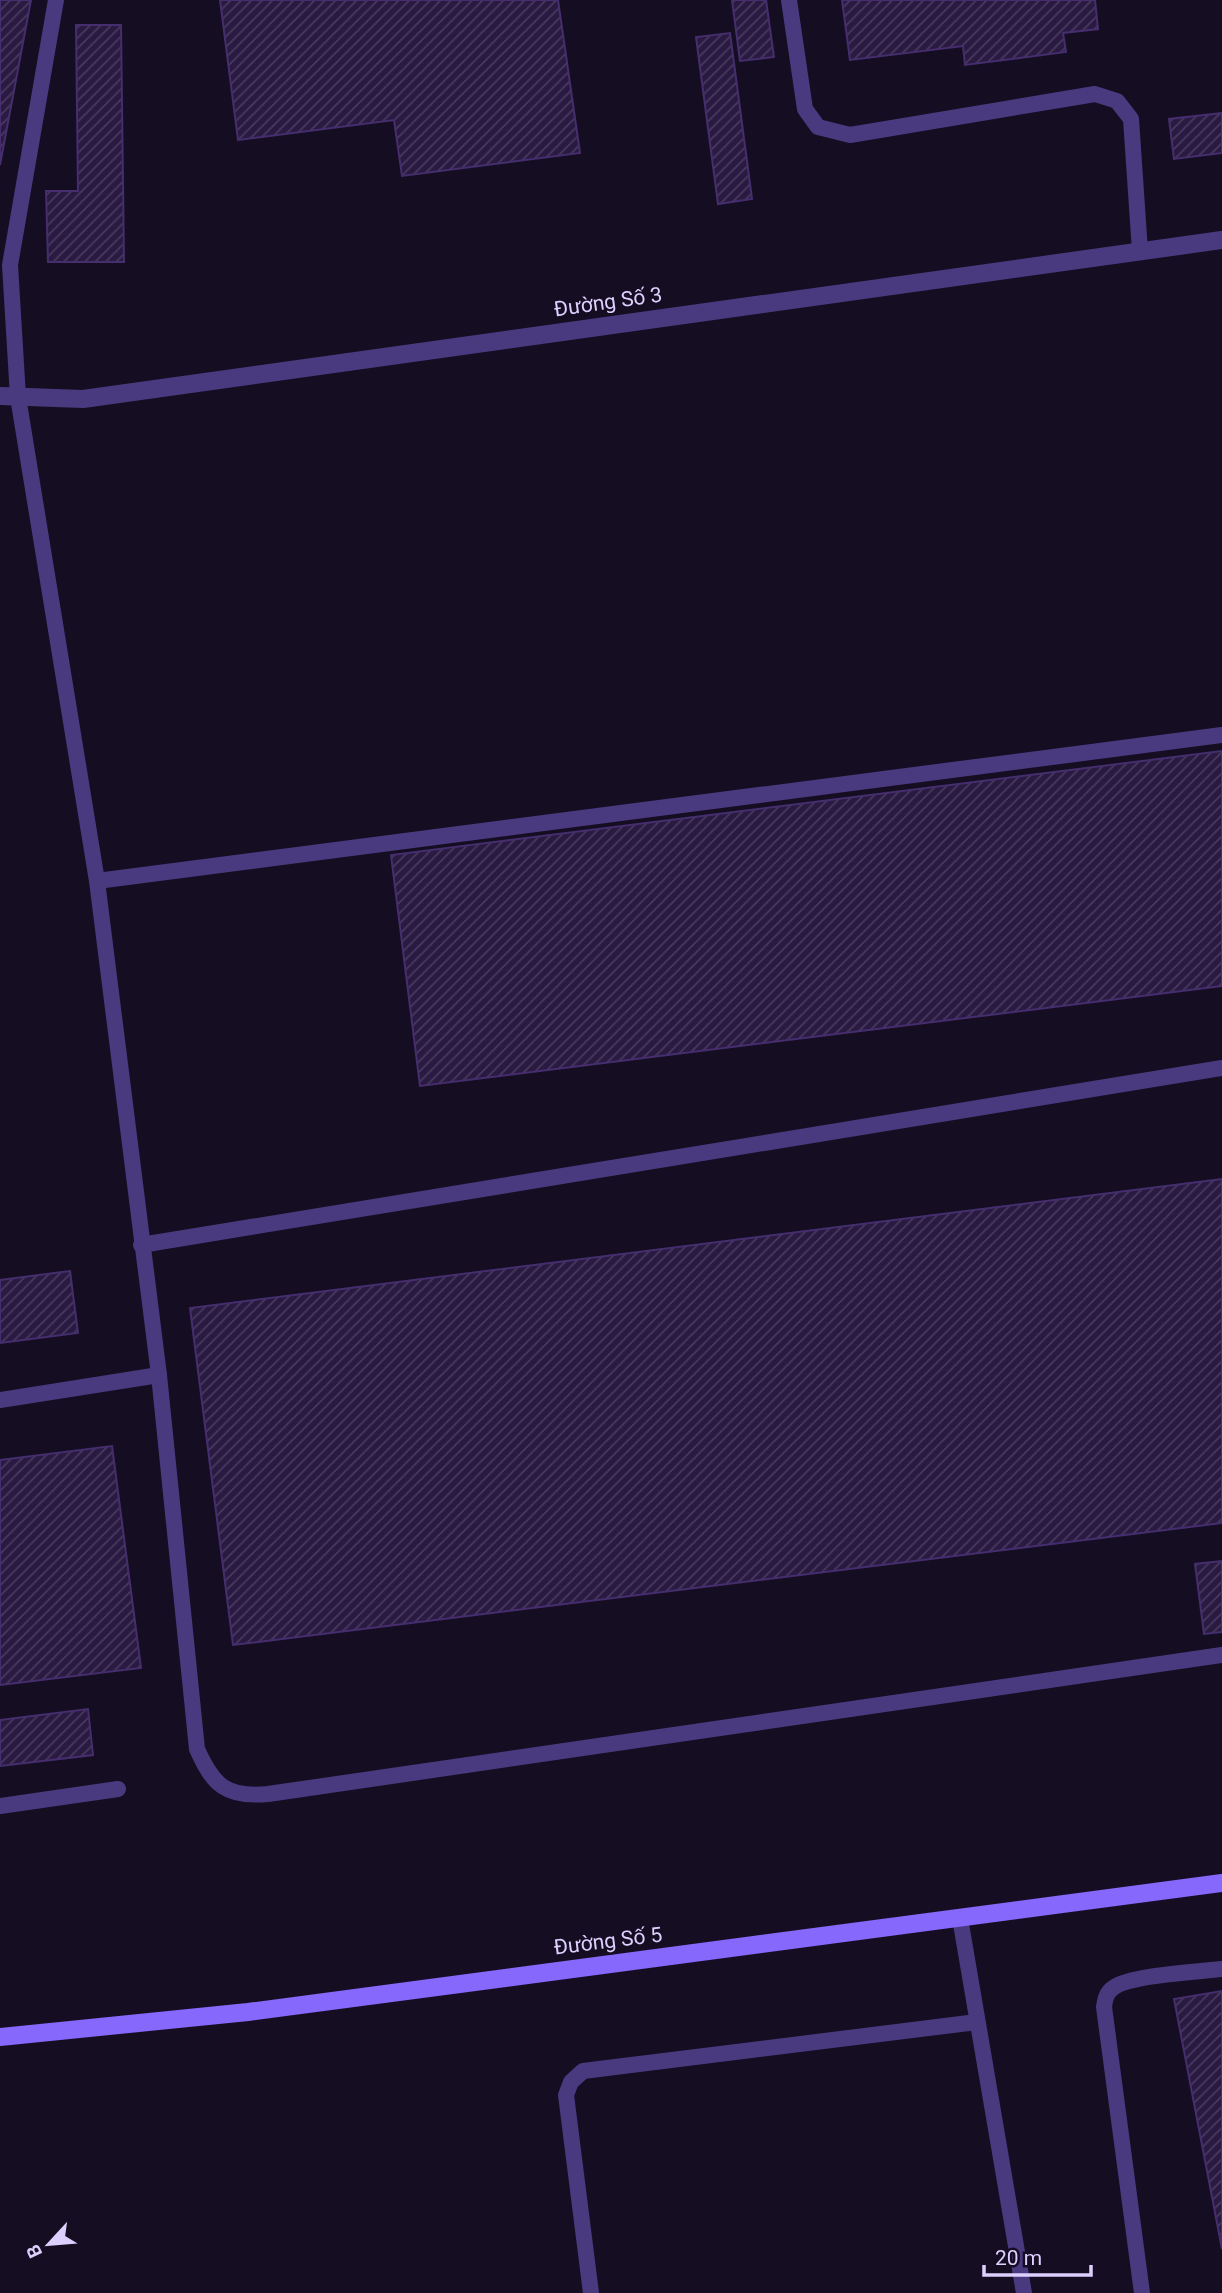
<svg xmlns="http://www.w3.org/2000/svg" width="1222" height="2293" viewBox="0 0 1222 2293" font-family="Roboto,sans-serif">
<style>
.building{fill:url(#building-hatch);stroke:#452d6e;stroke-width:2}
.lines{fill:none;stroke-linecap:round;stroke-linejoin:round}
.lane{stroke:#493a80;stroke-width:16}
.street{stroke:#493a80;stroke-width:18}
.secondary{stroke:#8668fc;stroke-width:18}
.labels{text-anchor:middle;stroke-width:5;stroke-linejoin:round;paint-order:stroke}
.street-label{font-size:21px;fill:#ddcffe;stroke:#150e22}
</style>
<defs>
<pattern id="building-hatch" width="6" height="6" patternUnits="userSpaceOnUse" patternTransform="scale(1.75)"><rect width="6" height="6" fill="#2a1a42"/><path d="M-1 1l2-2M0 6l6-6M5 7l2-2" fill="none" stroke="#483a5e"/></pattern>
</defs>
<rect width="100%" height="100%" fill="#150e22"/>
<g class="building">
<path d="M 0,0 L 31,0 L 0,165 Z"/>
<path d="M 220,0 L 558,0 L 580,153 L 402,176 L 394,120 L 238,140 Z"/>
<path d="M 732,0 L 766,0 L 774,57 L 740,61 Z"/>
<path d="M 842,0 L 1095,0 L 1098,29 L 1063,33 L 1066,52 L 965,65 L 963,46 L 850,60 Z"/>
<path d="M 76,25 L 121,25 L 124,262 L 48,262 L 46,191 L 78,191 Z"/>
<path d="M 730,33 L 752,199 L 718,204 L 696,37 Z"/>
<path d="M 1222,113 L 1222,153 L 1174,159 L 1169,119 Z"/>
<path d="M 1222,751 L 1222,986 L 420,1086 L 391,855 Z"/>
<path d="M 1222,1179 L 1222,1523 L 233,1645 L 190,1308 Z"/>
<path d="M 70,1271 L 78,1333 L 0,1343 L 0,1280 Z"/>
<path d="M 112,1446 L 141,1668 L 0,1685 L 0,1460 Z"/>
<path d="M 1222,1561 L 1222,1632 L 1204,1634 L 1195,1564 Z"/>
<path d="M 88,1709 L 93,1755 L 0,1766 L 0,1720 Z"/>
<path d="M 1222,1991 L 1222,2249 L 1174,1999 Z"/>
</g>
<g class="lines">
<g class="lane">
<path d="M 56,0 L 10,265 L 18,397 L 97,881 L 159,1375 L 197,1749 C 213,1785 226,1798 268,1794 L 1222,1655"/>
<path d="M 789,0 L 805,109 L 818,127 L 850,135 L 1095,94 L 1117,101 L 1131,119 L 1140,251"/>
<path d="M 97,881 L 1222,735"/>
<path d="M 141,1245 L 1222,1068"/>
<path d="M 0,1400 L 159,1375"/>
<path d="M 0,1806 L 118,1789"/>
<path d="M 960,1918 L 1024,2293"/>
<path d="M 591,2293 L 566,2095 L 571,2082 L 583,2071 L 977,2022"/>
<path d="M 1142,2293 L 1104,2007 C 1105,2000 1106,1993 1113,1988 C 1130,1975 1198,1972 1222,1969"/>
</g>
<path class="street" d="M 0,396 L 83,399 L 1222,240"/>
<path class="secondary" d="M 0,2037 L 248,2012 L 1222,1883"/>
</g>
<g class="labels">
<g class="street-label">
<text transform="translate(608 302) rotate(-8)" y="7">Đường Số 3</text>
<text transform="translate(608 1941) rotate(-7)" y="7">Đường Số 5</text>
</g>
</g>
<g transform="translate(49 2244) rotate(244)" stroke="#150e22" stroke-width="5" paint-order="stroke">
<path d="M0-5L12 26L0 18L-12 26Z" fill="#ddcffe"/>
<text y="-10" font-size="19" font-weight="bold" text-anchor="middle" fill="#ddcffe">B</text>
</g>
<path d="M984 2265v10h107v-10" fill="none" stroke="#ddcffe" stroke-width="3.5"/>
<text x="995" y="2265" font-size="21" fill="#ddcffe" stroke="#150e22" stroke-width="5" paint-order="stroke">20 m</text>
</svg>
